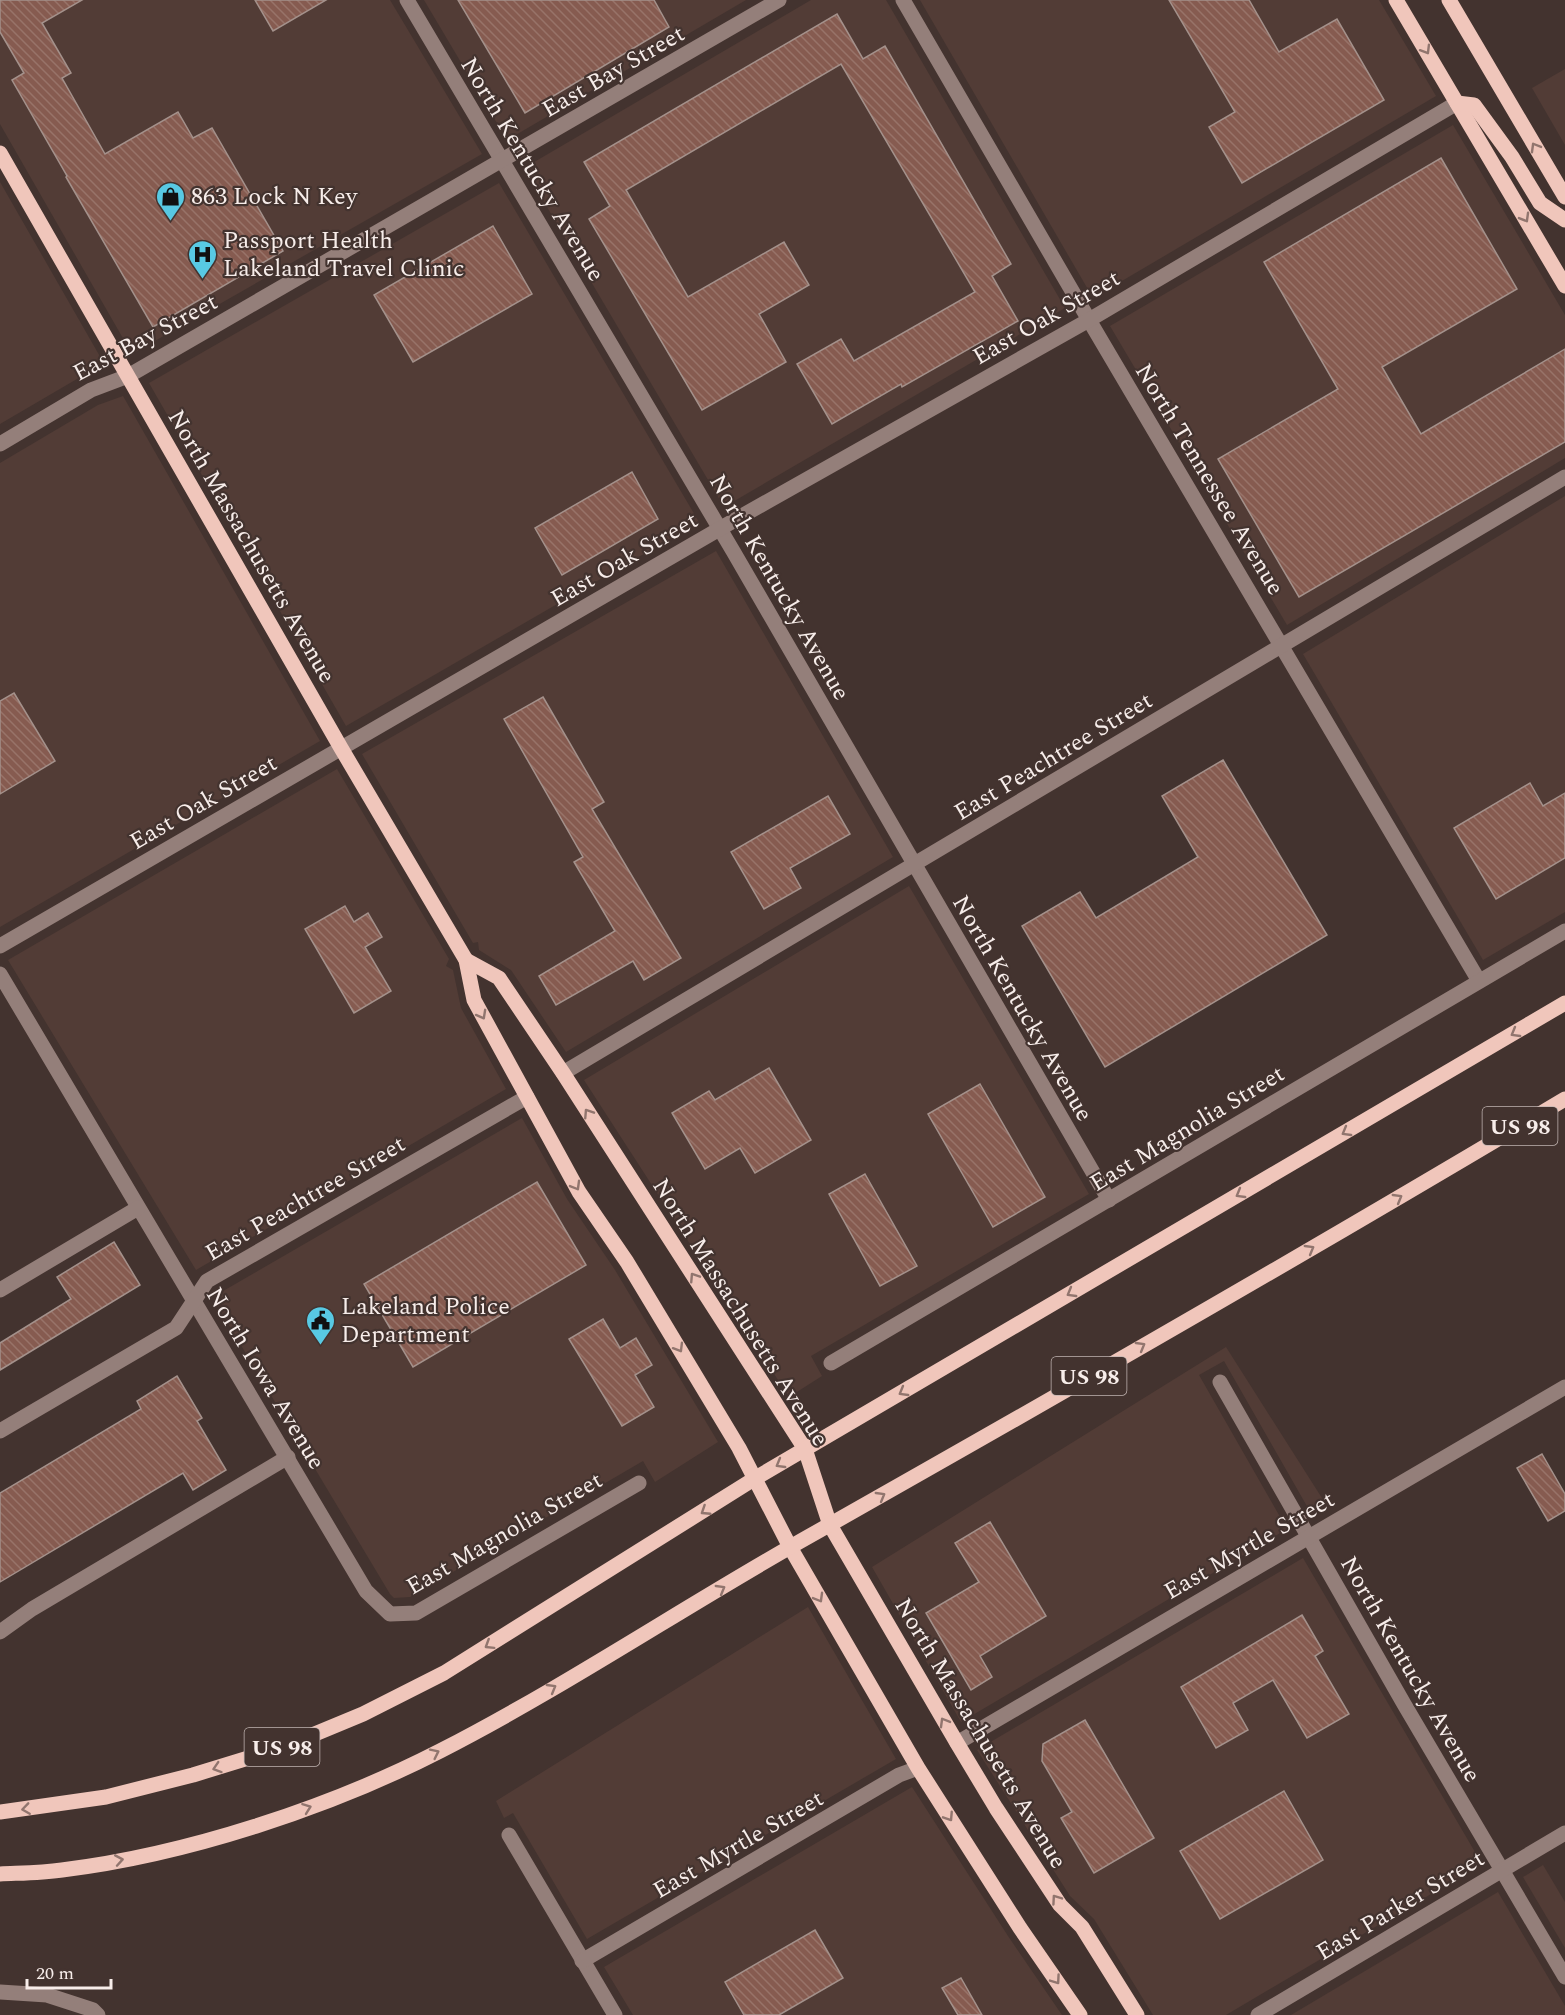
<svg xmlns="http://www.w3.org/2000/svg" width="1565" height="2015" viewBox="0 0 1565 2015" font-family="Spectral,serif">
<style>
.built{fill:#523c36}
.building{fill:url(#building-back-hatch);stroke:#a4918b;stroke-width:1.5}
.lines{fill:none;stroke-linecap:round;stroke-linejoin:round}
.minor{stroke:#947f7a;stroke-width:15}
.major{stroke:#f0c6bb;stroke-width:15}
.oneway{stroke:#91756e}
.labels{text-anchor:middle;stroke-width:4.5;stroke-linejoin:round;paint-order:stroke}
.shield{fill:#43332f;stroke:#c1b5b2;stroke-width:1.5}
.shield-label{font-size:22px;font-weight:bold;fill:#f7edea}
.street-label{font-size:24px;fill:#f7edea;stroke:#43332f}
.poi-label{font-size:24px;fill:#f7edea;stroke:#43332f;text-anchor:start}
</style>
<defs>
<pattern id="building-back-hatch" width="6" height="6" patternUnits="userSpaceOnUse" patternTransform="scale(1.5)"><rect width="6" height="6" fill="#865b50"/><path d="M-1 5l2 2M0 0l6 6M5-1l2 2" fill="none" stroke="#987369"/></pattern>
</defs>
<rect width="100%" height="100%" fill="#43332f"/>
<g class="built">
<path d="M 0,0 L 390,0 L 482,154 L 132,354 L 0,124 Z"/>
<path d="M 424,0 L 746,0 L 507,140 Z"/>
<path d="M 811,0 L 886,0 L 1065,308 L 724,507 L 524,168 Z"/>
<path d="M 920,0 L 1379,0 L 1436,96 L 1093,298 Z"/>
<path d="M 1565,69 L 1565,145 L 1532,88 Z"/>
<path d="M 1453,125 L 1565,315 L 1565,458 L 1287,625 L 1110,326 Z"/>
<path d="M 0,182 L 106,367 L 82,376 L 0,424 Z"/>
<path d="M 499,183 L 699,522 L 346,726 L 149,383 Z"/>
<path d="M 123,396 L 320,741 L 0,927 L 0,463 L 98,405 Z"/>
<path d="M 1565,496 L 1565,912 L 1483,960 L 1303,654 Z"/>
<path d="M 716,551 L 893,857 L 566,1052 L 511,970 L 479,950 L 478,942 L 473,943 L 362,754 Z"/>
<path d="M 337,769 L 449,959 L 446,966 L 453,970 L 461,1008 L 506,1089 L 196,1270 L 8,960 Z"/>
<path d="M 909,886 L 1089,1194 L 811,1356 L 822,1376 L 789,1397 L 584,1080 Z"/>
<path d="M 522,1118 L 567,1199 L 615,1270 L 718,1442 L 655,1482 L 643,1461 L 410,1597 L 394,1598 L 390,1594 L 214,1300 L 218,1294 Z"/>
<path d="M 1226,1347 L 1327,1506 L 1312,1515 L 1224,1361 L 1199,1375 L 1287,1529 L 961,1722 L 872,1567 Z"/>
<path d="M 1303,1558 L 1482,1864 L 1226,2015 L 1153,2015 L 1094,1919 L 1070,1896 L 977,1750 Z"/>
<path d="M 808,1607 L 896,1759 L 587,1939 L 513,1813 L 504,1818 L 496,1801 Z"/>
<path d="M 912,1787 L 1008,1936 L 1062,2015 L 633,2015 L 604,1967 Z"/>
<path d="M 1543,1865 L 1565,1902 L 1565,1948 L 1523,1877 Z"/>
<path d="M 1498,1892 L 1565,2006 L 1565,2015 L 1291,2015 Z"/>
</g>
<g class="building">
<path d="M 0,0 L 82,0 L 42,23 L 71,73 L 62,78 L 105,154 L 178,112 L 193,138 L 212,128 L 283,251 L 153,327 L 66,177 L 67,176 L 12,80 L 24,73 L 0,32 Z"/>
<path d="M 255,0 L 326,0 L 273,31 Z"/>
<path d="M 458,0 L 654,0 L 669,27 L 525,113 Z"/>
<path d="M 1169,0 L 1249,0 L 1279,52 L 1337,19 L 1384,100 L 1242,183 L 1209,127 L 1235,112 Z"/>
<path d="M 837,14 L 863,59 L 885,46 L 1011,264 L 992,276 L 1018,321 L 902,387 L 901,384 L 832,424 L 797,364 L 841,339 L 854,361 L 975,292 L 841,64 L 626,190 L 688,297 L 784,242 L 809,285 L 759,314 L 786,362 L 702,410 L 589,219 L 610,206 L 584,162 Z"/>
<path d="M 1441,158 L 1517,289 L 1382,367 L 1421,434 L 1565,349 L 1565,442 L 1299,597 L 1218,459 L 1338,389 L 1264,262 Z"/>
<path d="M 493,226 L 532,294 L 413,362 L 374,295 Z"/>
<path d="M 632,472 L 658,519 L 562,575 L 535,528 Z"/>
<path d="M 14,693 L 55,761 L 0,794 L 0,701 Z"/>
<path d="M 543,697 L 604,802 L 592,809 L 681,958 L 644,980 L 633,961 L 556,1005 L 539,976 L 615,931 L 574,862 L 583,857 L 504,719 Z"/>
<path d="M 1223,760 L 1327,935 L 1105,1067 L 1022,926 L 1080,892 L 1096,918 L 1198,857 L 1162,796 Z"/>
<path d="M 1530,783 L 1543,806 L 1565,793 L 1565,858 L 1496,899 L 1454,828 Z"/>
<path d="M 828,796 L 850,834 L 790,868 L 801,888 L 764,909 L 731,852 Z"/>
<path d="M 345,906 L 354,922 L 368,913 L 382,937 L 365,947 L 391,991 L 354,1013 L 305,929 Z"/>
<path d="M 769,1068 L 811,1140 L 755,1173 L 740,1148 L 705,1169 L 672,1113 L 709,1091 L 715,1100 Z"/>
<path d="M 980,1084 L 1045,1197 L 993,1227 L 928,1114 Z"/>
<path d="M 865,1174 L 917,1266 L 880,1286 L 829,1194 Z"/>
<path d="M 537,1182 L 586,1265 L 413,1367 L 364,1284 Z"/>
<path d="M 114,1242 L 140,1285 L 0,1370 L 0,1343 L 71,1299 L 57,1277 Z"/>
<path d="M 603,1319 L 620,1348 L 636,1338 L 652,1365 L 635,1375 L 654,1407 L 622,1426 L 569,1339 Z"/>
<path d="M 177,1376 L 202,1418 L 197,1421 L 226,1470 L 193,1490 L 183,1473 L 0,1582 L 0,1493 L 141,1409 L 137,1401 Z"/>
<path d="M 1542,1454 L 1565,1494 L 1565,1511 L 1548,1521 L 1517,1468 Z"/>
<path d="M 990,1522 L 1046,1616 L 980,1656 L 992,1677 L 971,1690 L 926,1613 L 979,1582 L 955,1543 Z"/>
<path d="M 1302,1615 L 1323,1651 L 1315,1656 L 1349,1714 L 1307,1738 L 1273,1680 L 1233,1703 L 1248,1730 L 1216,1748 L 1181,1687 Z"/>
<path d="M 1085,1720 L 1154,1838 L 1094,1873 L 1061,1818 L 1072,1812 L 1042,1761 L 1043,1744 Z"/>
<path d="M 1284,1791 L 1323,1860 L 1220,1919 L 1180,1851 Z"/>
<path d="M 815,1930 L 843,1978 L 779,2015 L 744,2015 L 725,1982 Z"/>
<path d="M 961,1978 L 982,2015 L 958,2015 L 942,1988 Z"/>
</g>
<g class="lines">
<g class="minor">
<path d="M 407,0 L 733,551 L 1109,1200"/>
<path d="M 903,0 L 1089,320 L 1479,981"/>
<path d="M 0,444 L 91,390 L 128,376 L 779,0"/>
<path d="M 0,946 L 747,513 L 1089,320 L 1457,103"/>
<path d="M 0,974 L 366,1591 L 390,1614 L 416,1613 L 639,1483"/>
<path d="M 563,1073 L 1565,477"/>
<path d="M 0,1290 L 138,1208"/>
<path d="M 831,1363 L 1565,931"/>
<path d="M 1220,1382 L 1404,1704 L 1565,1977"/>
<path d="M 0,1431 L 176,1328 L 207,1281 L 527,1097"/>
<path d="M 0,1632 L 32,1609 L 288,1457"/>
<path d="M 957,1743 L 1565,1387"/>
<path d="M 509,1835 L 615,2015"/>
<path d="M 582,1961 L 899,1775 L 918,1768"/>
<path d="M 0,1992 L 47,1995 L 93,2010 L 98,2015"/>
<path d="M 1258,2015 L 1565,1833"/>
</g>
<g class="major">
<path d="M 1396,0 L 1565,286"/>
<path d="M 1449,0 L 1565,197"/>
<path d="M 1457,103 L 1474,105 L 1512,157 L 1540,203 L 1565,220"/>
<path d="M 0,153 L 341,748 L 466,960 L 474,1000 L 579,1192 L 627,1262 L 739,1448 L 790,1547 L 918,1768 L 1020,1928 L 1080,2015"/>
<path d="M 466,960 L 499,978 L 563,1073 L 805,1449 L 830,1525 L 957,1743 L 996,1808 L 1060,1905 L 1082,1927 L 1137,2015"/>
<path d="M 0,1812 L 106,1797 L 193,1775 L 281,1748 L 363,1714 L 444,1673 L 754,1479 L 1565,1003"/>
<path d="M 0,1874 C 20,1873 41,1873 62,1870 C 185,1855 329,1808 440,1751 C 563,1688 679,1610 799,1542 C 1056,1397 1312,1250 1565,1099"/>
</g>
</g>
<defs><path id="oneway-chevron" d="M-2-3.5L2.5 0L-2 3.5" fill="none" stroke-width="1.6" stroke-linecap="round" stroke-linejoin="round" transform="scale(1.5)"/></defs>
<g class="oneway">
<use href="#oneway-chevron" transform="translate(1426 50) rotate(59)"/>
<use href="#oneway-chevron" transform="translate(1535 147) rotate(-120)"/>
<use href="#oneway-chevron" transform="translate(1525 218) rotate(60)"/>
<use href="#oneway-chevron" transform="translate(482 1015) rotate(61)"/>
<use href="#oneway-chevron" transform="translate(1515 1033) rotate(150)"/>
<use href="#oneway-chevron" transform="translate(588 1113) rotate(-123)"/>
<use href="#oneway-chevron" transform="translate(1346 1132) rotate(150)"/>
<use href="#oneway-chevron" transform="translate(576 1186) rotate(60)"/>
<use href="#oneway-chevron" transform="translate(1240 1194) rotate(150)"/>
<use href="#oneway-chevron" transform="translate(1398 1198) rotate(-30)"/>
<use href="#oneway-chevron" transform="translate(1310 1249) rotate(-30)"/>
<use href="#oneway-chevron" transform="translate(694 1277) rotate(-123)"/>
<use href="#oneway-chevron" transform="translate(1071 1293) rotate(150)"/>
<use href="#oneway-chevron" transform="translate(1141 1346) rotate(-30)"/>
<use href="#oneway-chevron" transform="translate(679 1348) rotate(59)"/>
<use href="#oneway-chevron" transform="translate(903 1392) rotate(150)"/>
<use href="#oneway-chevron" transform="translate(780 1464) rotate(150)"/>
<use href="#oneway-chevron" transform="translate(881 1496) rotate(-30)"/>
<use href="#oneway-chevron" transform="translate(705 1511) rotate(147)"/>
<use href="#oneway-chevron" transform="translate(721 1589) rotate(-30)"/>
<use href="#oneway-chevron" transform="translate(819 1598) rotate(60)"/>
<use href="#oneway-chevron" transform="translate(489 1645) rotate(148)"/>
<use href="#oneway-chevron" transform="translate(552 1688) rotate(-30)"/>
<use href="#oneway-chevron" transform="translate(944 1722) rotate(-120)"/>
<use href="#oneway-chevron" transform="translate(435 1753) rotate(-26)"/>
<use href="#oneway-chevron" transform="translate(217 1768) rotate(162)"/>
<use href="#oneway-chevron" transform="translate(307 1808) rotate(-20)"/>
<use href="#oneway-chevron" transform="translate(26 1809) rotate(172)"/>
<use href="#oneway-chevron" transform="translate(949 1817) rotate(57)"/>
<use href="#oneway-chevron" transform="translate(119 1860) rotate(-10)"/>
<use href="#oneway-chevron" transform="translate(1056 1899) rotate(-125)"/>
<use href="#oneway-chevron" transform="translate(1056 1980) rotate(55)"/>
</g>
<defs>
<symbol id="shop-pin" viewBox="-11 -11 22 30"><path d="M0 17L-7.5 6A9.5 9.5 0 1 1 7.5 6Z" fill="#58c9e3" stroke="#43332f"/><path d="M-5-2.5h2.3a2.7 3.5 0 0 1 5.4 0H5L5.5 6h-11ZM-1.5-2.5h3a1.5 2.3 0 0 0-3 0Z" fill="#111"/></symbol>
<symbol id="hospital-pin" viewBox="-11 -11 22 30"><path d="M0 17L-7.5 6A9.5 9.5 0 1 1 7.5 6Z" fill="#58c9e3" stroke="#43332f"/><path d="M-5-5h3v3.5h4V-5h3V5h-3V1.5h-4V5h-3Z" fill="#111"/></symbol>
<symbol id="civic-pin" viewBox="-11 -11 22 30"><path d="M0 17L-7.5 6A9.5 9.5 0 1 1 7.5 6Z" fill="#58c9e3" stroke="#43332f"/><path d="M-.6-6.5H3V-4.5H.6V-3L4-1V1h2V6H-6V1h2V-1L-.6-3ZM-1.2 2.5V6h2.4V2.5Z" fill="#111"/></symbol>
</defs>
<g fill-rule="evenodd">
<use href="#shop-pin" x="154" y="180" width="33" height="45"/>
<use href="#hospital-pin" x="186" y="238" width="33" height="45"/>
<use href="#civic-pin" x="304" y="1304" width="33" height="45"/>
</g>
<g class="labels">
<g class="shield">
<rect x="1482.5" y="1107" width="75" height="38" rx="4.5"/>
<rect x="1051.5" y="1357" width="75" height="38" rx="4.5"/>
<rect x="244.5" y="1728" width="75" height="38" rx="4.5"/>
</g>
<g class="shield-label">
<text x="1520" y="1134">US 98</text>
<text x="1089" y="1384">US 98</text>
<text x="282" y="1755">US 98</text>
</g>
<g class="street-label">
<text transform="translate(613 71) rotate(-30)" y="8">East Bay Street</text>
<text transform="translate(533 169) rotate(59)" y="8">North Kentucky Avenue</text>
<text transform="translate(1046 317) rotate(-30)" y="8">East Oak Street</text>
<text transform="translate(145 337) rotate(-28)" y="8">East Bay Street</text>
<text transform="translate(1210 479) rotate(59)" y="8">North Tennessee Avenue</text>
<text transform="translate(252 546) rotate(60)" y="8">North Massachusetts Avenue</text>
<text transform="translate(624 559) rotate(-30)" y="8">East Oak Street</text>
<text transform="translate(780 587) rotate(60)" y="8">North Kentucky Avenue</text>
<text transform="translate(1053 756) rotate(-31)" y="8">East Peachtree Street</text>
<text transform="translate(203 802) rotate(-30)" y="8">East Oak Street</text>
<text transform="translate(1023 1008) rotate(60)" y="8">North Kentucky Avenue</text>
<text transform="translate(1187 1128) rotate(-31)" y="8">East Magnolia Street</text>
<text transform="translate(305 1198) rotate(-30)" y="8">East Peachtree Street</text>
<text transform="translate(741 1312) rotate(58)" y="8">North Massachusetts Avenue</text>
<text transform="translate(266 1378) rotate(59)" y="8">North Iowa Avenue</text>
<text transform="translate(504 1533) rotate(-30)" y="8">East Magnolia Street</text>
<text transform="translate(1249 1545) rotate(-30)" y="8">East Myrtle Street</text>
<text transform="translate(1411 1669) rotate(60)" y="8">North Kentucky Avenue</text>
<text transform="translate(981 1733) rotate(59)" y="8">North Massachusetts Avenue</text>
<text transform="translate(738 1844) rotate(-30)" y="8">East Myrtle Street</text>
<text transform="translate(1400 1905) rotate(-31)" y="8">East Parker Street</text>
</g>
<g class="poi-label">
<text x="191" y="204">863 Lock N Key</text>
<text x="223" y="248">Passport Health<tspan x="223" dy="28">Lakeland Travel Clinic</tspan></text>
<text x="341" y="1314">Lakeland Police<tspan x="341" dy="28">Department</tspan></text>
</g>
</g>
<path d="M27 1979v9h84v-9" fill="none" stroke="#f7edea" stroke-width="3"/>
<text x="36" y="1979" font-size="18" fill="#f7edea" stroke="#43332f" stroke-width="4.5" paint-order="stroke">20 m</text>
</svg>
